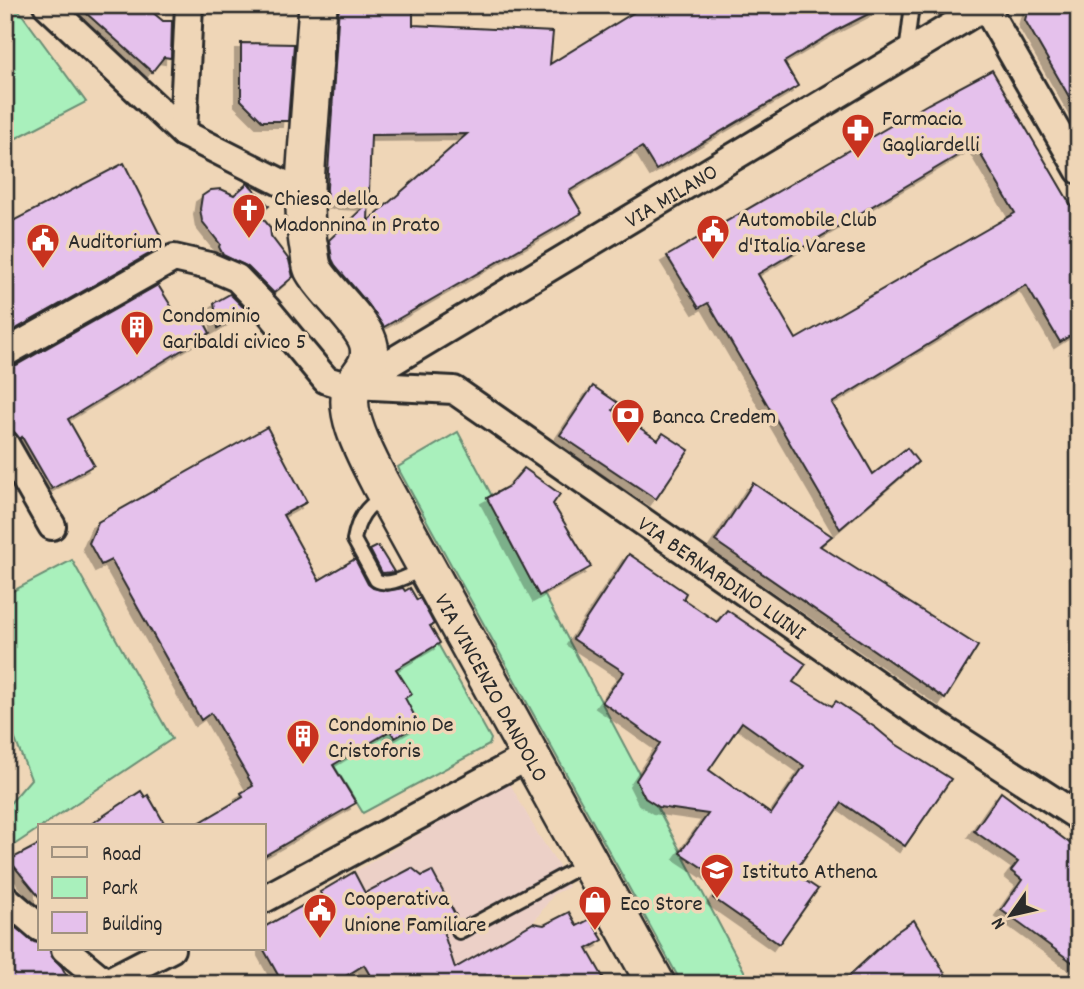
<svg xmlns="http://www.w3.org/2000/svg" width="1084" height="989" viewBox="0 0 1084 989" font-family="Dekko,sans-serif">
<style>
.built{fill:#ecd0c7}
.green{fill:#a9f0bc;stroke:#6a8e74;stroke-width:2}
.building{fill:#e5c1ec;stroke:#2b2b2b;stroke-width:2;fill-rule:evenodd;filter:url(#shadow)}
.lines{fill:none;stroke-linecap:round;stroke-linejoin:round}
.lane-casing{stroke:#2b2b2b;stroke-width:18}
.street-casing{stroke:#2b2b2b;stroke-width:32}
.secondary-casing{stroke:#2b2b2b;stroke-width:42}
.lane{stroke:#efd6b7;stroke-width:12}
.street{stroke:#efd6b7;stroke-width:26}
.secondary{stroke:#efd6b7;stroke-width:37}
.labels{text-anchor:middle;stroke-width:7;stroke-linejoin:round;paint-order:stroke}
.poi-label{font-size:23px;fill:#2b2b2b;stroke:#efd6b7;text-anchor:start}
.street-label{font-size:23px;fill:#2b2b2b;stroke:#efd6b7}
</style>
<defs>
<filter id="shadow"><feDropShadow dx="-6" dy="6" stdDeviation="0" flood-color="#0004"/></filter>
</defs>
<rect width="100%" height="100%" fill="#efd6b7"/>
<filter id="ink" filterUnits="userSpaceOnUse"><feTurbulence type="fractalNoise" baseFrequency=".0143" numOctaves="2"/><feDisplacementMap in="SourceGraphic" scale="14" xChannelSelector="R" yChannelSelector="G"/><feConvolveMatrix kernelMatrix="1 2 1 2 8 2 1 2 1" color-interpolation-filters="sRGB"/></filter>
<g filter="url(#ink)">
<path class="built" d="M 509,782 L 539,836 L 558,864 L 569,887 L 554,894 L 533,923 L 577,928 L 588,948 L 527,984 L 375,984 L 320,892 Z"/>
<g class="green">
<path d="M 5,5 L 15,5 L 86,102 L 5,144 Z"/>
<path d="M 458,432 L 751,984 L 682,984 L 400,472 L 398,467 Z"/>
<path d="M 72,560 L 172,739 L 14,845 L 5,836 L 5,809 L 31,779 L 12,732 L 5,730 L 5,595 Z"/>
<path d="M 438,644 L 491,739 L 489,745 L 363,813 L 325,751 L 409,651 L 414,659 Z"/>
</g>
<g class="building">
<path d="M 77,5 L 144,5 L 163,21 L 172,21 L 171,58 L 164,57 L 152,72 Z"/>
<path d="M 339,5 L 413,5 L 413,25 L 553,32 L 550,64 L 646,5 L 886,5 L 839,29 L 784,62 L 798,86 L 656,170 L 642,147 L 569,191 L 582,213 L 384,327 L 369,305 L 335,265 L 332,259 L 329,240 L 367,204 L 326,202 ZM 467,134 L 368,221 L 371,135 Z"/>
<path d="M 1029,5 L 1079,5 L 1079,114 L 1025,20 Z"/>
<path d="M 241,43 L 294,44 L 288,121 L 262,121 L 241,100 Z"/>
<path d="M 992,70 L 1079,219 L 1079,330 L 1060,342 L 1026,285 L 832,403 L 873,474 L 907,448 L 918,462 L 840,529 L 708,303 L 699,308 L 667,256 L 928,104 ZM 975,145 L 1015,213 L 796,339 L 758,274 Z"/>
<path d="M 124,163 L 165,245 L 5,335 L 5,225 Z"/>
<path d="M 248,183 L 269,206 L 259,214 L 270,227 L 271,236 L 289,260 L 293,277 L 274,293 L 248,267 L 223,255 L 219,247 L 220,244 L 202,221 L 200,209 L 202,196 L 211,190 L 221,189 L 234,195 Z"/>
<path d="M 158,285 L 181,322 L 199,312 L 210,333 L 68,419 L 94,465 L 52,489 L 22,437 L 20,439 L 13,431 L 8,429 L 5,424 L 5,369 L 13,367 Z"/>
<path d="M 230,294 L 247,311 L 218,328 L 214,303 Z"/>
<path d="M 593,386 L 618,403 L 613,410 L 658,440 L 663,433 L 689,450 L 656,499 L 560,435 Z"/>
<path d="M 267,427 L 307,502 L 283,515 L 319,580 L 355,559 L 368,584 L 373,588 L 387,591 L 403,588 L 405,591 L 410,588 L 417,600 L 420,598 L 434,624 L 430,626 L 440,643 L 396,669 L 412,694 L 405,698 L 419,724 L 395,738 L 390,731 L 333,765 L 356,803 L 264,856 L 264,826 L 194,826 L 243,797 L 241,793 L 253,786 L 211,713 L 201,720 L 111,560 L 101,565 L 89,543 L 98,522 Z"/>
<path d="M 524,468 L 560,494 L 553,504 L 591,567 L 539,596 L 487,498 L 509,486 Z"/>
<path d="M 753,483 L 832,536 L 820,546 L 978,646 L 945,699 L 715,541 Z"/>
<path d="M 378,546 L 394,572 L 382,573 L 370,550 Z"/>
<path d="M 629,554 L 686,593 L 683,599 L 717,622 L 727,610 L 806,664 L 793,682 L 832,706 L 836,701 L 876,728 L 894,743 L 951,779 L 905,846 L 842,803 L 794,873 L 818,889 L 779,944 L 713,898 L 724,882 L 680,853 L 708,814 L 659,807 L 645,798 L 636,780 L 660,743 L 602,702 L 624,672 L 573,639 ZM 742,722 L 804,766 L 771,814 L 709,770 Z"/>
<path d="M 141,791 L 145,797 L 148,795 L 166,826 L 88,826 Z"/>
<path d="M 1001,792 L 1079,850 L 1079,967 L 1001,910 L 1022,880 L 1011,871 L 1018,862 L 974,831 Z"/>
<path d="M 40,844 L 40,898 L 9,860 Z"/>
<path d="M 412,868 L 422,876 L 432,871 L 456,916 L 441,925 L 455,968 L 533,923 L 544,925 L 569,912 L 577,926 L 590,919 L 603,940 L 587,949 L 607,984 L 375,984 L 364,965 L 333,984 L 283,984 L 264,950 L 264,927 L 322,895 L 320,892 L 354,872 L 365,893 Z"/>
<path d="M 914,920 L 951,984 L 840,984 L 895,933 Z"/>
<path d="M 14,926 L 30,940 L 40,943 L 40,949 L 50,949 L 51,955 L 62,967 L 71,984 L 5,984 L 5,931 Z"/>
</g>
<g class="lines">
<defs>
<g id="lane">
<path d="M 906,53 L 912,5"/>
<path d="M 383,497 C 365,507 358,519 354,540 L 376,580 C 390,588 410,574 424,569"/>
<path d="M 459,932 L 585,864"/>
</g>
<g id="street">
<path d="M 47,5 L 183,133 L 304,194"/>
<path d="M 985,6 L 1079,170"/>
<path d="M 183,133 L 189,5"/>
<path id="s1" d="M 5,353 L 174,258 L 209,266 L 237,278 L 266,308 L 326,380 L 346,386 L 353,385 L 454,390 L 915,711 L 1079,817"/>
<path id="s2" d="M 355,384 L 987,5"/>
<path d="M 5,444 L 52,526"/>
<path d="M 5,898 L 40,928"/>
<path d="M 264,899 L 518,762 L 529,754"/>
<path d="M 65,949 L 105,982"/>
<path d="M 103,984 L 171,949"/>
</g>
<g id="secondary">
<path id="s3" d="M 318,5 C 315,46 312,86 309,127 C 306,166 302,204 308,243 C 310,251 310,262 313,269 C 323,289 366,325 369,346 C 372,364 362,371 354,384 C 339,409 368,459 380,483 L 656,984"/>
</g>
</defs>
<use href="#lane" class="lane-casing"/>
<use href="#street" class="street-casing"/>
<use href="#secondary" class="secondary-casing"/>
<use href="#lane" class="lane"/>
<use href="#street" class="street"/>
<use href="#secondary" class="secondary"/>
</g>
</g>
<defs>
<symbol id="pharmacy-pin" viewBox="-11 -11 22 30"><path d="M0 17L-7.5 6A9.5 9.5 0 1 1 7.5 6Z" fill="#c8321e" stroke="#efd6b7"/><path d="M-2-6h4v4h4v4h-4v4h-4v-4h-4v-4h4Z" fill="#fff"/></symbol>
<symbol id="church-pin" viewBox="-11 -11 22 30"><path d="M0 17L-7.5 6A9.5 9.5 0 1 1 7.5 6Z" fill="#c8321e" stroke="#efd6b7"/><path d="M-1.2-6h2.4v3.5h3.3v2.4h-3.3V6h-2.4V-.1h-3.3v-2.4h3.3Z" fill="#fff"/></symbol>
<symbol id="civic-pin" viewBox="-11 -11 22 30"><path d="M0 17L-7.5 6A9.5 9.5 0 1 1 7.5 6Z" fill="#c8321e" stroke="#efd6b7"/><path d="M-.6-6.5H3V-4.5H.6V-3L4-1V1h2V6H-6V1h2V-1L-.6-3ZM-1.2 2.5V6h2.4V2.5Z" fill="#fff"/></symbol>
<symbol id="building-pin" viewBox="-11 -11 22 30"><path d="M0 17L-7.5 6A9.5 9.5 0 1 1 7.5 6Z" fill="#c8321e" stroke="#efd6b7"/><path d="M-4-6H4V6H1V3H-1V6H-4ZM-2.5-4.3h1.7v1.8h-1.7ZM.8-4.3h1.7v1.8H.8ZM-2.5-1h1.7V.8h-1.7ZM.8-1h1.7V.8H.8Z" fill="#fff"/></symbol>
<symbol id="bank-pin" viewBox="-11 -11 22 30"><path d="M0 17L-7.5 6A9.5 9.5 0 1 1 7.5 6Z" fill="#c8321e" stroke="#efd6b7"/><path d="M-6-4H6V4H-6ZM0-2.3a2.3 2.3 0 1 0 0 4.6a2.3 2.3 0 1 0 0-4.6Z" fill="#fff"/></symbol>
<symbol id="school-pin" viewBox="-11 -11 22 30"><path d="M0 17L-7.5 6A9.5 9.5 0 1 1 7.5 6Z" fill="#c8321e" stroke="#efd6b7"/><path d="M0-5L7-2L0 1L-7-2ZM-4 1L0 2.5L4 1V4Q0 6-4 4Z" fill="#fff"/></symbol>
<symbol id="shop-pin" viewBox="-11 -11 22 30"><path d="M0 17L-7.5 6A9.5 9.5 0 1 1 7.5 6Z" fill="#c8321e" stroke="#efd6b7"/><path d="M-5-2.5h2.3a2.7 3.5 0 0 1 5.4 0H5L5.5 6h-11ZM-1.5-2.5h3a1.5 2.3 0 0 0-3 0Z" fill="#fff"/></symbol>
</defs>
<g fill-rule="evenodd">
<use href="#pharmacy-pin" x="839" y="111" width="38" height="52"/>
<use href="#church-pin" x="230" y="191" width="38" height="52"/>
<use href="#civic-pin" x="694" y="212" width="38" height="52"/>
<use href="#civic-pin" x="24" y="221" width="38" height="52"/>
<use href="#building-pin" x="118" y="308" width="38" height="52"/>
<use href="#bank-pin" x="609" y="396" width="38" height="52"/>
<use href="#building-pin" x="284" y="717" width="38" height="52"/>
<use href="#school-pin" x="698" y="851" width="38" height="52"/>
<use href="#shop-pin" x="576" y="883" width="38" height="52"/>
<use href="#civic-pin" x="301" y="891" width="38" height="52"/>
</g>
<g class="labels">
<g class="poi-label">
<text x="882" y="125">Farmacia<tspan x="882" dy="26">Gagliardelli</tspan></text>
<text x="274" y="205">Chiesa della<tspan x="274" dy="26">Madonnina in Prato</tspan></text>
<text x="738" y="226">Automobile Club<tspan x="738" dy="26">d'Italia Varese</tspan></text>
<text x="68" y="248">Auditorium</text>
<text x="162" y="322">Condominio<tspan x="162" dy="26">Garibaldi civico 5</tspan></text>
<text x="652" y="423">Banca Credem</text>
<text x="328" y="731">Condominio De<tspan x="328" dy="26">Cristoforis</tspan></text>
<text x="742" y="878">Istituto Athena</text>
<text x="344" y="905">Cooperativa<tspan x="344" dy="26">Unione Familiare</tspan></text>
<text x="620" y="910">Eco Store</text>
</g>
<g class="street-label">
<text dy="8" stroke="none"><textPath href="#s2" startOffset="368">VIA MILANO</textPath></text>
<text dy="8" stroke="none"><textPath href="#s1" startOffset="852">VIA BERNARDINO LUINI</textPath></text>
<text dy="8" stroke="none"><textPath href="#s3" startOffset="742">VIA VINCENZO DANDOLO</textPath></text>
</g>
</g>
<rect width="1084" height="989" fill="none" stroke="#efd6b7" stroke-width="28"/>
<rect x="14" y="14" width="1056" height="961" fill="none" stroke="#2b2b2b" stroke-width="2.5" filter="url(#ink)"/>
<rect x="38" y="824" width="228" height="126" fill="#efd6b7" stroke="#a1927f" stroke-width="2"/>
<rect x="52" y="847" width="35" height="10" fill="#efd6b7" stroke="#a1927f" stroke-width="2"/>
<text x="102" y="860" font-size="21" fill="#2b2b2b">Road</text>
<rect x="52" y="877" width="35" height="21" fill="#a9f0bc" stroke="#a1927f" stroke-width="2"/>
<text x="102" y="894" font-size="21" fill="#2b2b2b">Park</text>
<rect x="52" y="912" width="35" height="21" fill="#e5c1ec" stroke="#a1927f" stroke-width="2"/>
<text x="102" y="930" font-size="21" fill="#2b2b2b">Building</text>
<g transform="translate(1011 915) rotate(236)" stroke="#efd6b7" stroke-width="5" paint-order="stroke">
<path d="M0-5L12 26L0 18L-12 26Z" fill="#2b2b2b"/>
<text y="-10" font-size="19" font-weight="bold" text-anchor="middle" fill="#2b2b2b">N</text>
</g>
</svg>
